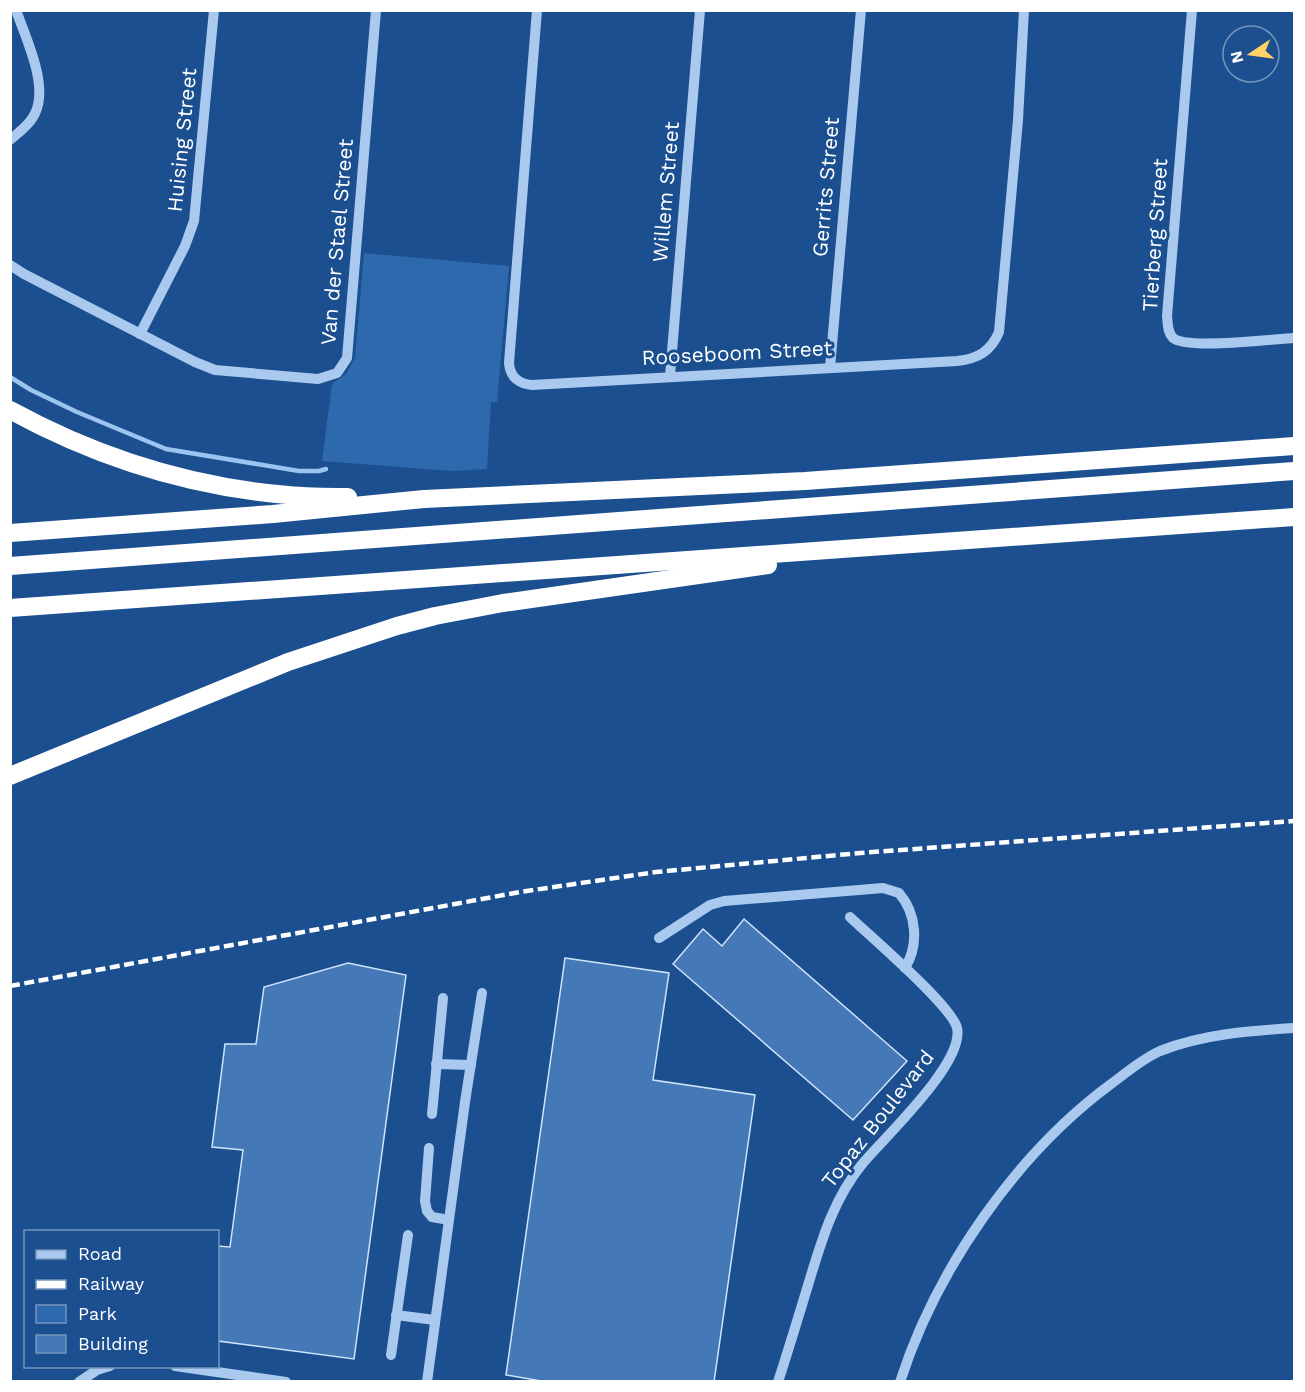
<svg xmlns="http://www.w3.org/2000/svg" width="1305" height="1392" viewBox="0 0 1305 1392" font-family="'Work Sans',sans-serif">
<style>
.green{fill:#2e69ad}
.lines{fill:none;stroke-linecap:round;stroke-linejoin:round}
.stream{stroke:#9cc4f0;stroke-width:4.5}
.building{fill:#4478b7;stroke:#cfe3fa;stroke-width:1.5}
.minor{stroke:#a9c9ee;stroke-width:10}
.highway{stroke:#fff;stroke-width:18}
.rail{stroke:#fff;stroke-width:4.5;stroke-dasharray:10 4.5;stroke-linecap:butt}
.labels{text-anchor:middle;stroke-width:6;stroke-linejoin:round;paint-order:stroke}
.street-label{font-size:21px;fill:#fff;stroke:#1b4f8f}
</style>
<rect width="100%" height="100%" fill="#1b4f8f"/>
<path class="green" d="M 364,253 L 509,266 L 497,402 L 491,402 L 487,469 L 451,471 L 322,461 L 332,384 L 346,374 L 355,358 Z"/>
<g class="lines">
<path class="stream" d="M 10,377 L 31,390 L 77,412 L 166,449 L 299,471 L 319,471 L 326,469"/>
</g>
<g class="building">
<path d="M 744,919 L 907,1061 L 853,1120 L 673,964 L 703,929 L 722,946 Z"/>
<path d="M 565,958 L 669,973 L 653,1080 L 755,1095 L 714,1382 L 547,1382 L 506,1375 Z"/>
<path d="M 348,963 L 406,975 L 354,1359 L 218,1341 L 218,1246 L 230,1247 L 243,1150 L 212,1147 L 225,1044 L 256,1044 L 264,987 Z"/>
</g>
<g class="lines">
<g class="minor">
<path d="M 537,10 L 509,363 C 510,377 519,384 532,385 L 957,361 C 978,359 991,351 999,332 L 1018,120 L 1024,10"/>
<path d="M 1192,10 L 1167,316 C 1168,323 1167,332 1173,338 C 1187,350 1273,339 1294,338"/>
<path d="M 10,140 C 18,133 28,126 33,117 C 51,89 26,39 16,10"/>
<path d="M 10,265 L 24,274 L 195,362 L 215,370 L 318,379 L 337,373 L 347,358 L 376,10"/>
<path d="M 140,334 L 185,246 L 194,221 L 214,10"/>
<path d="M 830,368 L 861,10"/>
<path d="M 670,376 L 700,10"/>
<path d="M 659,938 L 710,905 L 724,901 L 883,888 L 899,893 C 917,914 919,945 905,968"/>
<path d="M 436,1064 L 471,1065"/>
<path d="M 432,1114 L 443,998"/>
<path d="M 429,1148 L 425,1201 L 427,1211 L 432,1217 L 449,1220"/>
<path d="M 396,1315 L 435,1320"/>
<path d="M 391,1355 L 408,1235"/>
<path d="M 175,1366 L 286,1382"/>
<path d="M 79,1382 L 97,1370 L 110,1366"/>
<path d="M 427,1382 L 465,1102 L 482,993"/>
<path d="M 778,1382 C 789,1348 799,1315 809,1282 C 822,1239 834,1198 863,1163 C 886,1136 965,1062 957,1028 C 952,1006 870,936 850,917"/>
<path d="M 900,1382 C 936,1270 1016,1154 1111,1084 C 1126,1073 1142,1059 1160,1051 C 1203,1034 1249,1031 1294,1028"/>
</g>
<g class="highway">
<path d="M 10,410 C 96,457 191,487 288,495 C 308,497 328,497 348,497"/>
<path d="M 10,533 L 273,514 L 424,499 L 805,481 L 1294,446"/>
<path d="M 10,566 L 1294,471"/>
<path d="M 10,608 L 1294,517"/>
<path d="M 10,776 L 288,662 L 397,626 L 435,616 L 503,603 L 768,565"/>
</g>
<path class="rail" d="M 10,986 L 520,892 L 656,872 L 860,853 L 1294,821"/>
</g>
<g class="labels">
<g class="street-label">
<text transform="translate(182 140) rotate(-84)" y="7">Huising Street</text>
<text transform="translate(826 187) rotate(-85)" y="7">Gerrits Street</text>
<text transform="translate(666 192) rotate(-85)" y="7">Willem Street</text>
<text transform="translate(1155 235) rotate(-86)" y="7">Tierberg Street</text>
<text transform="translate(337 242) rotate(-85)" y="7">Van der Stael Street</text>
<text transform="translate(737 353) rotate(-3)" y="7">Rooseboom Street</text>
<text transform="translate(878 1119) rotate(-52)" y="7">Topaz Boulevard</text>
</g>
</g>
<rect width="1305" height="1392" fill="none" stroke="#ffffff" stroke-width="24"/>
<rect x="24" y="1230" width="195" height="138" fill="#1b4f8f" stroke="#7695bc" stroke-width="1.5"/>
<rect x="36" y="1250" width="30" height="9" fill="#a9c9ee" stroke="#7695bc" stroke-width="1.5"/>
<text x="78" y="1260" font-size="18" fill="#ffffff">Road</text>
<rect x="36" y="1280" width="30" height="9" fill="#ffffff" stroke="#7695bc" stroke-width="1.5"/>
<text x="78" y="1290" font-size="18" fill="#ffffff">Railway</text>
<rect x="36" y="1305" width="30" height="18" fill="#2e69ad" stroke="#7695bc" stroke-width="1.5"/>
<text x="78" y="1320" font-size="18" fill="#ffffff">Park</text>
<rect x="36" y="1335" width="30" height="18" fill="#4478b7" stroke="#7695bc" stroke-width="1.5"/>
<text x="78" y="1350" font-size="18" fill="#ffffff">Building</text>
<g transform="translate(1251 54) rotate(257)"><circle r="28" fill="#1b4f8f" stroke="#7695bc" stroke-width="1.5"/>
<path d="M0-4.5L10 22L0 15L-10 22Z" fill="#ffd166"/>
<text y="-9" font-size="16" font-weight="bold" text-anchor="middle" fill="#ffffff">N</text>
</g>
</svg>
